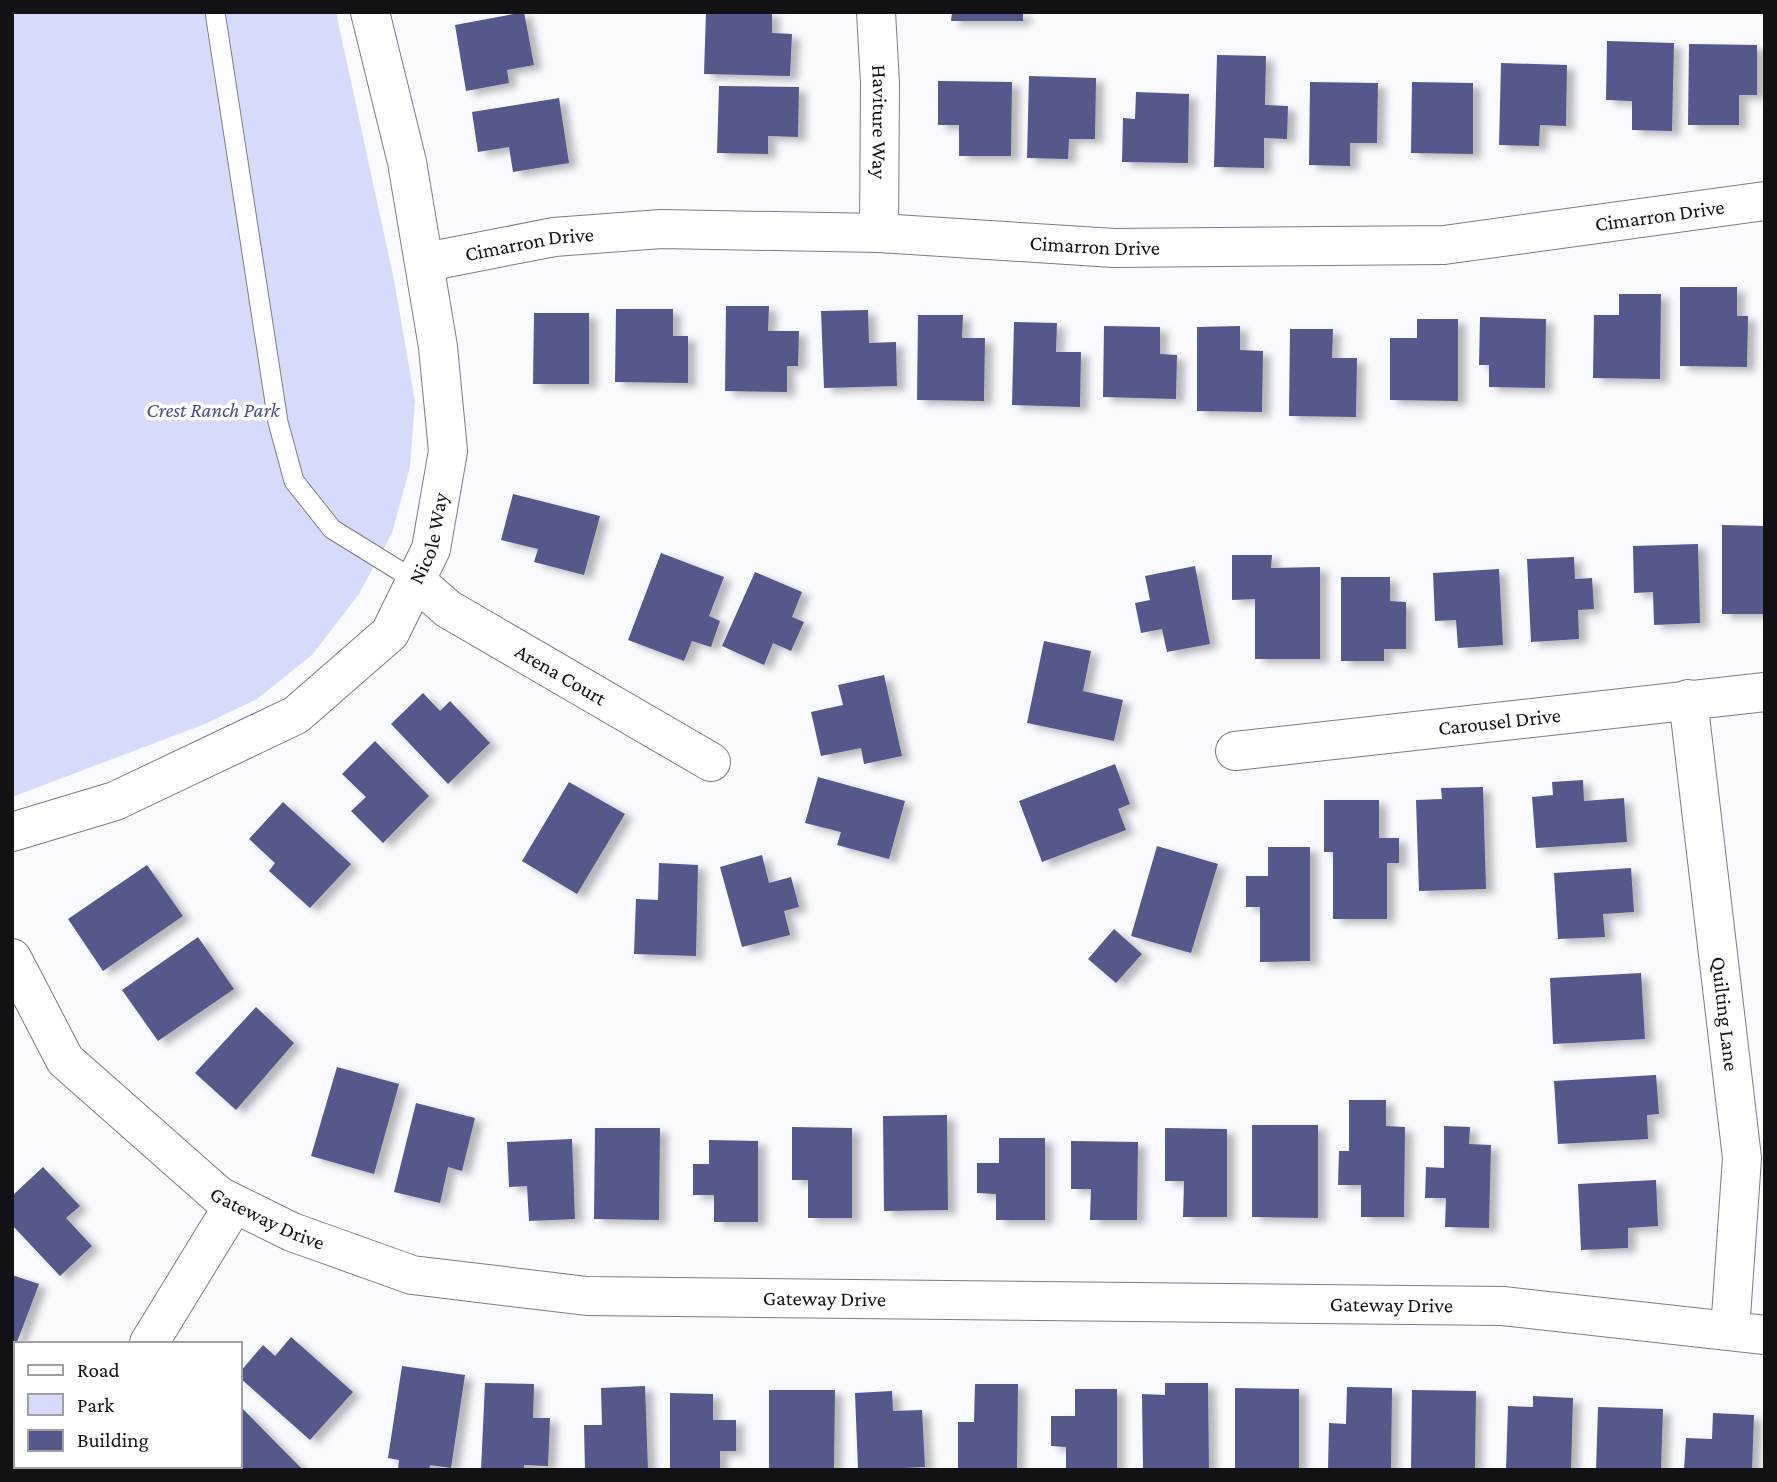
<svg xmlns="http://www.w3.org/2000/svg" width="1777" height="1482" viewBox="0 0 1777 1482" font-family="'Crimson Pro',serif">
<style>
.green{fill:#d6dbfb}
.building{fill:#54588a;filter:url(#shadow)}
.lines{fill:none;stroke-linecap:round;stroke-linejoin:round}
.lane-casing{stroke:#7b7d86;stroke-width:21}
.street-casing{stroke:#7b7d86;stroke-width:40}
.lane{stroke:#fff;stroke-width:19}
.street{stroke:#fff;stroke-width:38}
.labels{text-anchor:middle;stroke-width:7;stroke-linejoin:round;paint-order:stroke}
.street-label{font-size:21px;fill:#121216;stroke:#fff}
.park-label{font-size:21px;font-style:italic;fill:#4b4f94;stroke:#fff}
</style>
<defs>
<filter id="shadow"><feDropShadow dx="8" dy="4.5" stdDeviation="3.5" flood-color="#0004"/></filter>
</defs>
<rect width="100%" height="100%" fill="#f9fafe"/>
<path class="green" d="M 12,12 L 336,12 L 394,280 L 415,401 L 410,467 L 392,533 L 359,594 L 312,655 L 257,699 L 205,724 L 12,797 Z"/>
<g class="building">
<path d="M 524,12 L 534,65 L 507,70 L 509,83 L 466,91 L 455,25 Z"/>
<path d="M 706,12 L 772,12 L 772,33 L 792,34 L 790,76 L 704,74 Z"/>
<path d="M 952,12 L 1023,12 L 1023,21 L 951,21 Z"/>
<path d="M 1607,41 L 1674,43 L 1672,131 L 1632,130 L 1632,101 L 1606,100 Z"/>
<path d="M 1689,44 L 1757,45 L 1757,95 L 1739,95 L 1739,125 L 1688,125 Z"/>
<path d="M 1217,55 L 1266,56 L 1265,105 L 1288,106 L 1287,139 L 1264,138 L 1264,168 L 1214,167 Z"/>
<path d="M 1501,63 L 1567,65 L 1566,126 L 1540,125 L 1539,146 L 1499,145 Z"/>
<path d="M 1029,76 L 1096,78 L 1095,139 L 1069,139 L 1068,159 L 1027,158 Z"/>
<path d="M 938,81 L 1012,82 L 1011,156 L 959,156 L 959,125 L 938,125 Z"/>
<path d="M 1310,82 L 1378,83 L 1377,143 L 1350,143 L 1350,166 L 1309,165 Z"/>
<path d="M 1412,82 L 1473,83 L 1473,154 L 1411,153 Z"/>
<path d="M 719,86 L 799,87 L 798,137 L 768,136 L 768,154 L 717,153 Z"/>
<path d="M 1136,92 L 1189,94 L 1188,163 L 1122,162 L 1123,118 L 1135,119 Z"/>
<path d="M 559,98 L 569,163 L 513,172 L 509,147 L 478,152 L 472,112 Z"/>
<path d="M 1680,287 L 1737,287 L 1737,316 L 1748,316 L 1747,367 L 1680,366 Z"/>
<path d="M 1619,294 L 1661,294 L 1660,379 L 1593,378 L 1594,315 L 1619,315 Z"/>
<path d="M 726,306 L 769,306 L 768,331 L 799,331 L 798,366 L 787,366 L 787,392 L 725,391 Z"/>
<path d="M 616,309 L 673,309 L 673,336 L 688,336 L 688,383 L 615,382 Z"/>
<path d="M 868,310 L 869,343 L 896,342 L 897,386 L 824,388 L 821,311 Z"/>
<path d="M 534,313 L 589,313 L 589,384 L 533,384 Z"/>
<path d="M 918,315 L 963,315 L 962,338 L 985,338 L 984,401 L 917,400 Z"/>
<path d="M 1480,317 L 1546,319 L 1545,388 L 1489,387 L 1489,365 L 1479,365 Z"/>
<path d="M 1417,319 L 1458,319 L 1458,401 L 1390,400 L 1390,338 L 1417,338 Z"/>
<path d="M 1014,322 L 1057,323 L 1056,352 L 1081,352 L 1080,407 L 1012,405 Z"/>
<path d="M 1104,326 L 1160,327 L 1160,354 L 1177,355 L 1176,399 L 1103,397 Z"/>
<path d="M 1240,326 L 1240,350 L 1263,351 L 1262,412 L 1197,411 L 1197,327 Z"/>
<path d="M 1290,329 L 1333,329 L 1332,358 L 1357,358 L 1356,417 L 1289,416 Z"/>
<path d="M 513,494 L 600,516 L 584,575 L 534,562 L 538,549 L 501,540 Z"/>
<path d="M 1722,525 L 1765,526 L 1765,614 L 1722,614 Z"/>
<path d="M 1698,544 L 1700,623 L 1654,625 L 1653,592 L 1634,593 L 1633,546 Z"/>
<path d="M 661,553 L 724,577 L 709,616 L 720,621 L 711,647 L 692,641 L 684,661 L 628,640 Z"/>
<path d="M 1232,555 L 1272,555 L 1271,568 L 1320,567 L 1320,659 L 1255,659 L 1255,599 L 1232,600 Z"/>
<path d="M 1574,557 L 1575,579 L 1592,578 L 1594,609 L 1578,610 L 1579,639 L 1531,642 L 1527,559 Z"/>
<path d="M 1195,566 L 1210,644 L 1167,652 L 1162,629 L 1141,633 L 1135,603 L 1150,600 L 1145,576 Z"/>
<path d="M 1499,569 L 1503,645 L 1458,648 L 1456,620 L 1435,621 L 1433,573 Z"/>
<path d="M 755,572 L 802,592 L 792,617 L 804,622 L 791,651 L 773,643 L 764,665 L 722,646 Z"/>
<path d="M 1341,577 L 1390,577 L 1390,601 L 1406,602 L 1406,649 L 1384,649 L 1384,661 L 1341,661 Z"/>
<path d="M 1044,641 L 1091,651 L 1083,691 L 1123,700 L 1114,741 L 1027,723 Z"/>
<path d="M 884,675 L 902,756 L 864,764 L 861,748 L 821,756 L 811,712 L 843,705 L 838,685 Z"/>
<path d="M 423,693 L 440,711 L 450,701 L 490,743 L 448,784 L 391,724 Z"/>
<path d="M 375,741 L 429,796 L 383,843 L 351,811 L 366,797 L 342,774 Z"/>
<path d="M 1115,764 L 1130,804 L 1118,809 L 1126,830 L 1042,862 L 1019,801 Z"/>
<path d="M 818,777 L 905,801 L 889,859 L 837,845 L 841,832 L 805,823 Z"/>
<path d="M 1583,780 L 1584,801 L 1624,798 L 1627,842 L 1536,848 L 1532,797 L 1553,795 L 1552,782 Z"/>
<path d="M 569,782 L 625,814 L 577,894 L 522,861 Z"/>
<path d="M 1483,787 L 1486,889 L 1419,891 L 1416,800 L 1442,799 L 1441,788 Z"/>
<path d="M 1324,800 L 1379,800 L 1379,838 L 1399,838 L 1399,863 L 1387,863 L 1387,919 L 1333,919 L 1333,852 L 1324,852 Z"/>
<path d="M 283,802 L 351,864 L 310,908 L 269,871 L 275,863 L 249,839 Z"/>
<path d="M 1157,846 L 1218,864 L 1191,953 L 1131,936 Z"/>
<path d="M 1268,847 L 1310,847 L 1310,961 L 1260,962 L 1260,907 L 1246,907 L 1246,876 L 1268,876 Z"/>
<path d="M 762,855 L 769,883 L 791,877 L 799,907 L 784,911 L 790,935 L 742,947 L 720,867 Z"/>
<path d="M 659,863 L 698,865 L 696,956 L 634,954 L 636,899 L 658,900 Z"/>
<path d="M 147,865 L 183,916 L 103,971 L 68,919 Z"/>
<path d="M 1631,868 L 1634,912 L 1603,914 L 1605,937 L 1558,939 L 1554,873 Z"/>
<path d="M 1114,929 L 1142,954 L 1116,983 L 1088,959 Z"/>
<path d="M 198,937 L 234,989 L 158,1041 L 122,990 Z"/>
<path d="M 1641,973 L 1645,1039 L 1553,1044 L 1550,978 Z"/>
<path d="M 256,1007 L 294,1043 L 236,1110 L 195,1073 Z"/>
<path d="M 337,1067 L 399,1084 L 374,1174 L 311,1156 Z"/>
<path d="M 1656,1075 L 1659,1114 L 1647,1115 L 1648,1139 L 1558,1144 L 1554,1081 Z"/>
<path d="M 1349,1100 L 1386,1100 L 1386,1126 L 1405,1127 L 1404,1217 L 1361,1217 L 1361,1185 L 1338,1185 L 1339,1151 L 1349,1151 Z"/>
<path d="M 416,1103 L 475,1118 L 462,1171 L 448,1167 L 440,1203 L 394,1192 Z"/>
<path d="M 947,1115 L 948,1210 L 884,1211 L 883,1116 Z"/>
<path d="M 1252,1125 L 1318,1125 L 1318,1218 L 1252,1217 Z"/>
<path d="M 1444,1126 L 1470,1127 L 1469,1144 L 1491,1145 L 1489,1228 L 1445,1227 L 1446,1198 L 1425,1198 L 1426,1167 L 1444,1168 Z"/>
<path d="M 792,1127 L 852,1128 L 852,1218 L 808,1218 L 808,1180 L 792,1180 Z"/>
<path d="M 595,1128 L 660,1128 L 659,1220 L 594,1219 Z"/>
<path d="M 1165,1128 L 1227,1129 L 1227,1217 L 1183,1217 L 1184,1181 L 1165,1181 Z"/>
<path d="M 999,1138 L 1045,1138 L 1045,1220 L 996,1220 L 996,1194 L 977,1193 L 977,1163 L 999,1163 Z"/>
<path d="M 572,1139 L 575,1219 L 529,1221 L 527,1186 L 509,1187 L 507,1142 Z"/>
<path d="M 709,1140 L 758,1141 L 758,1222 L 714,1222 L 714,1195 L 693,1195 L 693,1164 L 709,1164 Z"/>
<path d="M 1071,1141 L 1138,1142 L 1137,1220 L 1090,1220 L 1091,1189 L 1071,1189 Z"/>
<path d="M 43,1167 L 80,1206 L 66,1218 L 92,1246 L 60,1276 L 12,1225 L 12,1196 Z"/>
<path d="M 1656,1180 L 1658,1226 L 1628,1228 L 1628,1248 L 1581,1250 L 1578,1184 Z"/>
<path d="M 12,1275 L 39,1284 L 16,1345 L 12,1344 Z"/>
<path d="M 291,1337 L 353,1392 L 310,1440 L 240,1378 L 240,1372 L 263,1345 L 275,1356 Z"/>
<path d="M 402,1366 L 465,1375 L 451,1468 L 430,1465 L 429,1470 L 398,1470 L 399,1460 L 388,1458 Z"/>
<rect x="12" y="1378" width="4" height="65"/>
<path d="M 485,1383 L 534,1384 L 533,1418 L 550,1418 L 548,1466 L 524,1465 L 524,1470 L 481,1470 Z"/>
<path d="M 1165,1383 L 1208,1383 L 1209,1470 L 1143,1470 L 1142,1394 L 1165,1395 Z"/>
<path d="M 975,1384 L 1018,1384 L 1017,1470 L 958,1470 L 958,1422 L 974,1422 Z"/>
<path d="M 645,1386 L 648,1470 L 585,1470 L 584,1425 L 602,1425 L 601,1388 Z"/>
<path d="M 1347,1387 L 1392,1388 L 1391,1470 L 1328,1470 L 1329,1423 L 1346,1424 Z"/>
<path d="M 1235,1388 L 1299,1389 L 1299,1470 L 1235,1470 Z"/>
<path d="M 1075,1389 L 1117,1389 L 1117,1470 L 1066,1470 L 1066,1447 L 1051,1446 L 1051,1416 L 1075,1416 Z"/>
<path d="M 769,1390 L 835,1390 L 834,1470 L 769,1470 Z"/>
<path d="M 1412,1390 L 1476,1391 L 1475,1470 L 1411,1470 Z"/>
<path d="M 892,1391 L 893,1411 L 922,1410 L 925,1467 L 858,1470 L 855,1393 Z"/>
<path d="M 670,1393 L 713,1394 L 713,1420 L 736,1420 L 736,1451 L 720,1451 L 720,1470 L 670,1470 Z"/>
<path d="M 1533,1396 L 1573,1398 L 1571,1470 L 1506,1470 L 1508,1406 L 1533,1407 Z"/>
<path d="M 240,1406 L 303,1470 L 214,1470 L 211,1466 L 240,1466 Z"/>
<path d="M 1598,1407 L 1663,1409 L 1661,1470 L 1596,1470 Z"/>
<path d="M 1713,1413 L 1754,1415 L 1752,1470 L 1684,1470 L 1686,1438 L 1712,1439 Z"/>
<path d="M 122,1466 L 165,1466 L 166,1470 L 123,1470 Z"/>
</g>
<g class="lines">
<defs>
<path id="lane" d="M 215,12 L 278,422 L 294,481 L 332,529 L 416,581"/>
<g id="street">
<path id="s1" d="M 876,12 L 880,83 L 879,233"/>
<path id="s2" d="M 426,262 L 554,237 L 661,229 L 879,233 L 1114,248 L 1444,245 L 1765,201"/>
<path id="s3" d="M 416,581 L 448,609 L 711,762"/>
<path id="s4" d="M 1688,699 L 1742,1158 L 1730,1331"/>
<path id="s5" d="M 1235,751 L 1765,692"/>
<path id="s6" d="M 12,832 L 115,801 L 296,715 L 390,633 L 431,549 L 448,451 L 438,347 L 407,162 L 370,12"/>
<path id="s7" d="M 12,958 L 65,1060 L 219,1196 L 292,1232 L 412,1275 L 587,1296 L 1503,1306 L 1765,1335"/>
<path d="M 149,1343 L 234,1204"/>
</g>
</defs>
<use href="#lane" class="lane-casing"/>
<use href="#street" class="street-casing"/>
<use href="#lane" class="lane"/>
<use href="#street" class="street"/>
</g>
<g class="labels">
<g class="street-label">
<text dy="7" stroke="none"><textPath href="#s1" startOffset="110">Haviture Way</textPath></text>
<text dy="7" stroke="none"><textPath href="#s2" startOffset="1239">Cimarron Drive</textPath></text>
<text dy="7" stroke="none"><textPath href="#s2" startOffset="105">Cimarron Drive</textPath></text>
<text dy="7" stroke="none"><textPath href="#s2" startOffset="672">Cimarron Drive</textPath></text>
<text dy="7" stroke="none"><textPath href="#s6" startOffset="536">Nicole Way</textPath></text>
<text dy="7" stroke="none"><textPath href="#s3" startOffset="173">Arena Court</textPath></text>
<text dy="7" stroke="none"><textPath href="#s5" startOffset="266">Carousel Drive</textPath></text>
<text dy="7" stroke="none"><textPath href="#s4" startOffset="317">Quilting Lane</textPath></text>
<text dy="7" stroke="none"><textPath href="#s7" startOffset="374">Gateway Drive</textPath></text>
<text dy="7" stroke="none"><textPath href="#s7" startOffset="943">Gateway Drive</textPath></text>
<text dy="7" stroke="none"><textPath href="#s7" startOffset="1510">Gateway Drive</textPath></text>
</g>
<g class="park-label">
<text x="213" y="417">Crest Ranch Park</text>
</g>
</g>
<rect width="1777" height="1482" fill="none" stroke="#121216" stroke-width="28"/>
<rect x="14" y="1342" width="228" height="126" fill="#ffffff" stroke="#a0a0a2" stroke-width="2"/>
<rect x="28" y="1365" width="35" height="10" fill="#ffffff" stroke="#a0a0a2" stroke-width="2"/>
<text x="77" y="1377" font-size="21" fill="#121216">Road</text>
<rect x="28" y="1394" width="35" height="21" fill="#d6dbfb" stroke="#a0a0a2" stroke-width="2"/>
<text x="77" y="1412" font-size="21" fill="#121216">Park</text>
<rect x="28" y="1430" width="35" height="21" fill="#54588a" stroke="#a0a0a2" stroke-width="2"/>
<text x="77" y="1447" font-size="21" fill="#121216">Building</text>
</svg>
